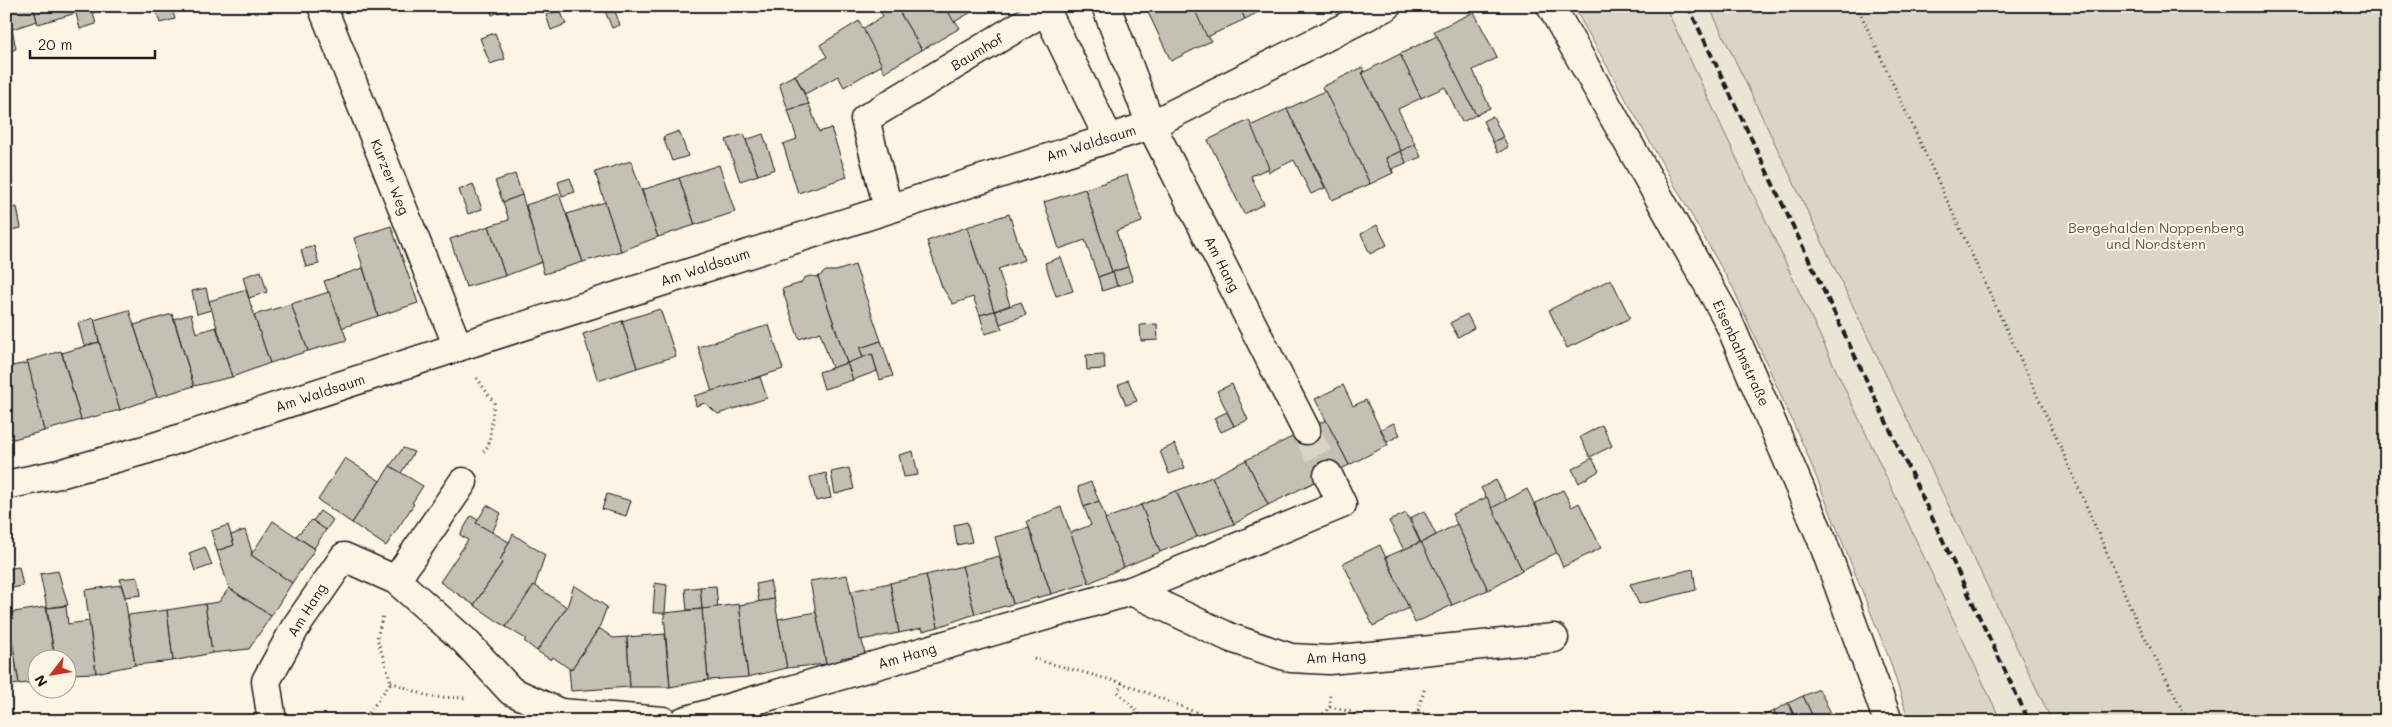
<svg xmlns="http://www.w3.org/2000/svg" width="2392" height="727" viewBox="0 0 2392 727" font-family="Mali,sans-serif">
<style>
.built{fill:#ebe5d6}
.green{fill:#dbd5c8;stroke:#7c7872}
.building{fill:#c4c0b3;stroke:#1c1c1c}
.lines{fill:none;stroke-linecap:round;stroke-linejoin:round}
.street-tunnel{stroke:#dad4c7;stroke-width:28;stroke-dasharray:28 14;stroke-linecap:butt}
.street-casing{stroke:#1c1c1c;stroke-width:31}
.path{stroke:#1c1c1c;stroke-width:3;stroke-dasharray:1 4;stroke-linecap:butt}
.street{stroke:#fcf5e5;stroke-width:28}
.rail{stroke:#1c1c1c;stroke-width:4;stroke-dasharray:8 4;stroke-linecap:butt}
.labels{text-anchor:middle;stroke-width:4;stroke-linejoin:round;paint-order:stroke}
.street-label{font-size:14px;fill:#1c1c1c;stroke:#fcf5e5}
.park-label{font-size:14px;fill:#555450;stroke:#fcf5e5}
</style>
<rect width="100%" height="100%" fill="#fcf5e5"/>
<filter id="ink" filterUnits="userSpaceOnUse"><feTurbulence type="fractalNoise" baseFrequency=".02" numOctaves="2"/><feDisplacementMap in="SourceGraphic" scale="10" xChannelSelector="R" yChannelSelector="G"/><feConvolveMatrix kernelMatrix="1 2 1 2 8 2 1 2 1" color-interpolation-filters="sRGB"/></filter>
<g filter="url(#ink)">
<path class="built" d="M 1665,6 L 1709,6 L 2052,721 L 2001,721 Z"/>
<g class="green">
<path d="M 1573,6 L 1665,6 L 2001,721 L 1909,721 L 1889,658 L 1807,454 L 1734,290 Z"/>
<path d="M 1709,6 L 2386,6 L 2386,721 L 2052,721 Z"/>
</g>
<g class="building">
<path d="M 6,6 L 33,6 L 37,21 L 6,31 Z"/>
<path d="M 33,6 L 74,6 L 76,13 L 38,24 Z"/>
<path d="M 74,6 L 91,6 L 96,24 L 80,29 Z"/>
<path d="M 155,6 L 171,6 L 175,19 L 160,23 Z"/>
<path d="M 489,6 L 515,6 L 492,15 Z"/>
<path d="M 603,6 L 613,6 L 620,25 L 612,28 Z"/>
<path d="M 877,6 L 896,6 L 922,50 L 884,72 L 862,29 L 883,16 Z"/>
<path d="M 896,6 L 945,6 L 960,28 L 922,50 Z"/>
<path d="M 945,6 L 982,6 L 954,22 Z"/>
<path d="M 1145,6 L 1193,6 L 1211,41 L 1171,61 Z"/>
<path d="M 1193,6 L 1239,6 L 1245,19 L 1207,37 Z"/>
<path d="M 1239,6 L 1270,6 L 1245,19 Z"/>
<path d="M 560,10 L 566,24 L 551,30 L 546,15 Z"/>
<path d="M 1474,12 L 1497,58 L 1473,70 L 1490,108 L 1476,115 L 1434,31 Z"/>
<path d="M 859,21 L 882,65 L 844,87 L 838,76 L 805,94 L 795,75 L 827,57 L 820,45 Z"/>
<path d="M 12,29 L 16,49 L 6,52 L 6,31 Z"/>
<path d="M 495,33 L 505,59 L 490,64 L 480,38 Z"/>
<path d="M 1437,36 L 1476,115 L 1462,122 L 1445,87 L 1421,98 L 1400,54 Z"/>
<path d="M 1400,54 L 1421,98 L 1398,109 L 1415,144 L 1401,151 L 1362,73 Z"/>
<path d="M 1363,67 L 1364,72 L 1362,73 L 1401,151 L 1386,158 L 1393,173 L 1370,184 L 1322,87 Z"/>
<path d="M 795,75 L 809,104 L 788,110 L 779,83 Z"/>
<path d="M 1325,91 L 1370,184 L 1332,200 L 1287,109 Z"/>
<path d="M 809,104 L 819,132 L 831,128 L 847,177 L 798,193 L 783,144 L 797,139 L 788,110 Z"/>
<path d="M 1287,109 L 1325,188 L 1311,194 L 1294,160 L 1269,172 L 1250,126 Z"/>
<path d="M 1493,116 L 1503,137 L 1493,142 L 1483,121 Z"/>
<path d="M 1249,120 L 1269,168 L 1251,176 L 1264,204 L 1244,214 L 1208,140 Z"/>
<path d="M 679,131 L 688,156 L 672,161 L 663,137 Z"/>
<path d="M 744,134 L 758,175 L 740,181 L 726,140 Z"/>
<path d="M 763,134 L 775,169 L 758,175 L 746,140 Z"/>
<path d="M 1503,137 L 1508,147 L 1498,153 L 1493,142 Z"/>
<path d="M 1415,144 L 1421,157 L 1406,163 L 1401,151 Z"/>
<path d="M 1401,151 L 1406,163 L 1392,169 L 1393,173 L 1386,158 Z"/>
<path d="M 631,161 L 658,237 L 621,251 L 595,172 Z"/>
<path d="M 719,165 L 735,212 L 695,225 L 679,178 Z"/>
<path d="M 515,174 L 522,195 L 503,202 L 495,181 Z"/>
<path d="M 1127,175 L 1142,222 L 1116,231 L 1128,267 L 1112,272 L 1085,189 Z"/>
<path d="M 570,178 L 575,192 L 562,196 L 558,182 Z"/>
<path d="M 679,178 L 695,225 L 658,237 L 642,190 Z"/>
<path d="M 473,184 L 482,209 L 468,214 L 459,190 Z"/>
<path d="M 1085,189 L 1112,272 L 1098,277 L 1085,240 L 1059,249 L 1044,202 Z"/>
<path d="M 559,194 L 583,262 L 544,274 L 526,205 Z"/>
<path d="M 522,195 L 542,262 L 505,276 L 489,226 L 509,220 L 503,202 Z"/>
<path d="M 605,202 L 621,251 L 583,262 L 567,214 Z"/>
<path d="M 17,207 L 21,228 L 6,231 L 6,209 Z"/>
<path d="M 1009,214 L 1024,260 L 998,269 L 1010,305 L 994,311 L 967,227 Z"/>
<path d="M 1377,225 L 1387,245 L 1370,254 L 1361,234 Z"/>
<path d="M 391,226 L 418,303 L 378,316 L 354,238 Z"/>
<path d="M 489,226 L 505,276 L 466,287 L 450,239 Z"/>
<path d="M 967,227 L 994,311 L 980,315 L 973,297 L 953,304 L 942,287 L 927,241 Z"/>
<path d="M 314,246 L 319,264 L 306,267 L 301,250 Z"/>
<path d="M 1061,257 L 1073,291 L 1056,296 L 1045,263 Z"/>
<path d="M 855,265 L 881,341 L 860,348 L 863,358 L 847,363 L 818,277 L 826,271 L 836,271 Z"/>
<path d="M 1128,267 L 1133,281 L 1117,286 L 1113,272 Z"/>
<path d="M 363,268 L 378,316 L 341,328 L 324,281 Z"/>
<path d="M 261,271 L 267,292 L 249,298 L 243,277 Z"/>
<path d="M 1113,272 L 1117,286 L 1102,291 L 1098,277 Z"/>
<path d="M 810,276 L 818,277 L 847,363 L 832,368 L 820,332 L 799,339 L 782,289 L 801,283 L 804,278 Z"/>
<path d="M 1611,279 L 1630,318 L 1567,348 L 1549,310 Z"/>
<path d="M 206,288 L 211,310 L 197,314 L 192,291 Z"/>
<path d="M 246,290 L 270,363 L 232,377 L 209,301 Z"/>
<path d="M 329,292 L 347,340 L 308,351 L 291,304 Z"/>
<path d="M 1021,302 L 1026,315 L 1000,324 L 995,311 Z"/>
<path d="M 291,304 L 308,351 L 270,363 L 254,315 Z"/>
<path d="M 660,309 L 676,356 L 637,368 L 622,321 Z"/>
<path d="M 129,310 L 157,397 L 120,410 L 104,361 L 94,320 Z"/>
<path d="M 995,311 L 1002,329 L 985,334 L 980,315 Z"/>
<path d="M 172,314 L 194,386 L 157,397 L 134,325 Z"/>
<path d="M 191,314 L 196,333 L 216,327 L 232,377 L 194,386 L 174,319 Z"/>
<path d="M 1467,314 L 1474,328 L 1458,337 L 1450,323 Z"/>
<path d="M 94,318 L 99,342 L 84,346 L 78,323 Z"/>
<path d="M 622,321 L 637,368 L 598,381 L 583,334 Z"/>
<path d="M 1157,324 L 1158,340 L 1141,341 L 1140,325 Z"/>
<path d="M 769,325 L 783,369 L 712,392 L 698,347 Z"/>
<path d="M 881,341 L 893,376 L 880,380 L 872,354 L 863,358 L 860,348 Z"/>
<path d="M 99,342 L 120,410 L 81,420 L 62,353 Z"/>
<path d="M 61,351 L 81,420 L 44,431 L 27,361 Z"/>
<path d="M 872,354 L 877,371 L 853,380 L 847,363 Z"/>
<path d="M 1104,354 L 1105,369 L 1087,370 L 1086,355 Z"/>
<path d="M 28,363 L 44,431 L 6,441 L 6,367 Z"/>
<path d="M 847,363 L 853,380 L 824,389 L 819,372 Z"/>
<path d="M 760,377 L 767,398 L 718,414 L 705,403 L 696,406 L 694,396 Z"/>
<path d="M 1128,380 L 1137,401 L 1126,405 L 1118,385 Z"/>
<path d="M 1232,384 L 1248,420 L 1234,426 L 1217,391 Z"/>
<path d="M 1343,385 L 1353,406 L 1366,400 L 1388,445 L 1349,465 L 1315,399 Z"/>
<path d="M 1227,412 L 1234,426 L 1221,432 L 1214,418 Z"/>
<path d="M 1326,420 L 1349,465 L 1268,505 L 1246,460 Z"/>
<path d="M 1394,423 L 1400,435 L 1387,442 L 1381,429 Z"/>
<path d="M 1602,425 L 1612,446 L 1590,457 L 1580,437 Z"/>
<path d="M 1175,444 L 1185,468 L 1169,474 L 1160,451 Z"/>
<path d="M 403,448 L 414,452 L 401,473 L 390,466 Z"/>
<path d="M 913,451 L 918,475 L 904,477 L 899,455 Z"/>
<path d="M 345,458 L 380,481 L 352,523 L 318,500 Z"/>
<path d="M 1592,458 L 1599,471 L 1579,483 L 1572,469 Z"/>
<path d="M 1246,460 L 1268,505 L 1234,524 L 1212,477 Z"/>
<path d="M 390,466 L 423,486 L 412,503 L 414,504 L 386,546 L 352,523 Z"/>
<path d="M 849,468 L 854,489 L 835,494 L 831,472 Z"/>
<path d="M 826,473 L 831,498 L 816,501 L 810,477 Z"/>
<path d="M 1212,477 L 1234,524 L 1197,537 L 1176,491 Z"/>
<path d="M 1496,480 L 1507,501 L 1492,508 L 1481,488 Z"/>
<path d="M 1091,482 L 1099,501 L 1084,507 L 1078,487 Z"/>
<path d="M 1527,489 L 1558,552 L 1522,570 L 1492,508 Z"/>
<path d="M 1563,490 L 1572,507 L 1579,503 L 1601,548 L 1563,567 L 1535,503 Z"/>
<path d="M 1176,491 L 1197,537 L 1160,552 L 1141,505 Z"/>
<path d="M 607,494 L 631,501 L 626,516 L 602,509 Z"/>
<path d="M 1487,497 L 1522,570 L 1488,590 L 1452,514 Z"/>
<path d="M 1099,501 L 1124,567 L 1089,583 L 1070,533 L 1091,525 L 1084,507 Z"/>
<path d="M 487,505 L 501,513 L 492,533 L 476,523 Z"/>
<path d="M 1141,505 L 1160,552 L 1124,567 L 1105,519 Z"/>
<path d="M 1061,507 L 1089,583 L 1051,594 L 1027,521 Z"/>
<path d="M 320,511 L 333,520 L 326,530 L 313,521 Z"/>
<path d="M 1424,511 L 1436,535 L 1421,543 L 1410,518 Z"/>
<path d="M 1406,513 L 1420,542 L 1404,550 L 1389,521 Z"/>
<path d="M 471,516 L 478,520 L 476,523 L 509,542 L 500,561 L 502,563 L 474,605 L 440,582 L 468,540 L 460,535 Z"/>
<path d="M 312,520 L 326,530 L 314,548 L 296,536 Z"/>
<path d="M 273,521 L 315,549 L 292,583 L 251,555 Z"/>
<path d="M 967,522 L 972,542 L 957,545 L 954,525 Z"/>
<path d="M 1457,524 L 1488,590 L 1452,605 L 1421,543 Z"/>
<path d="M 228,525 L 234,545 L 217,551 L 211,531 Z"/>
<path d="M 1029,528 L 1051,594 L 1013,604 L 995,537 Z"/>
<path d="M 245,530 L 252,552 L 251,555 L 292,583 L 271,616 L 229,588 L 217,551 L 234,545 L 231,535 Z"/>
<path d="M 513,534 L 545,555 L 535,585 L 506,627 L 474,605 L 502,563 L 500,561 Z"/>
<path d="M 1421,542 L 1452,605 L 1415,623 L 1386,557 Z"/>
<path d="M 1380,545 L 1409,608 L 1373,626 L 1343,563 Z"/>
<path d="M 205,547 L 212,565 L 195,571 L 189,553 Z"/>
<path d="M 999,556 L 1013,604 L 975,614 L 962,566 Z"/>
<path d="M 962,566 L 975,614 L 938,627 L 926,575 Z"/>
<path d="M 19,567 L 23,586 L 6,589 L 6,569 Z"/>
<path d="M 1693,569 L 1696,590 L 1639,604 L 1630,584 Z"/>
<path d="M 58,571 L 68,605 L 47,608 L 40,574 Z"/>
<path d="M 847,575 L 865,654 L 841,658 L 842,661 L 826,664 L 810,581 Z"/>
<path d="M 926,575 L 938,627 L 923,631 L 922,628 L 899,633 L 890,583 Z"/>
<path d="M 138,577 L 141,595 L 125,597 L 120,579 Z"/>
<path d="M 770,581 L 774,599 L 759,602 L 756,584 Z"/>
<path d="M 655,583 L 667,585 L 665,613 L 653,613 Z"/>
<path d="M 890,583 L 899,633 L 860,640 L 851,591 Z"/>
<path d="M 121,585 L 125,597 L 135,665 L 96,673 L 85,590 Z"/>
<path d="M 534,585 L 567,607 L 537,651 L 524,641 L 526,639 L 506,627 Z"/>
<path d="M 574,585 L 607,607 L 599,628 L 571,670 L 553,657 L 551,660 L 537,651 L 567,607 Z"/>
<path d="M 716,586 L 718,609 L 702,609 L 700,587 Z"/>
<path d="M 700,587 L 702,609 L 687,610 L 685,589 Z"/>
<path d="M 229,588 L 271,616 L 249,649 L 212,653 L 205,604 L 219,602 Z"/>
<path d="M 774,597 L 787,668 L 748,677 L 739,605 L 774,599 Z"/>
<path d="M 205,604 L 212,653 L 173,661 L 167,610 Z"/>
<path d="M 739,604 L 748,677 L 708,680 L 702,609 Z"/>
<path d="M 66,606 L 68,624 L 89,621 L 96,673 L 68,674 L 68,660 L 55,660 L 47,608 Z"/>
<path d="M 46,607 L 55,660 L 38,660 L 38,679 L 35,679 L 35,682 L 19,684 L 8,613 Z"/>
<path d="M 6,609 L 19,684 L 6,686 Z"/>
<path d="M 702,609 L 708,680 L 670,687 L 664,613 Z"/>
<path d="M 167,610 L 173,661 L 135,665 L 128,615 Z"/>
<path d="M 816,612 L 826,664 L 787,668 L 778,619 Z"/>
<path d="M 599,628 L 613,638 L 627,637 L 630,687 L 571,691 L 569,669 L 571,670 Z"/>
<path d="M 665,634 L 670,687 L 630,687 L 627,637 Z"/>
<path d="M 1819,689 L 1833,717 L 1824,721 L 1815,721 L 1803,696 Z"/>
<path d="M 1803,696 L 1815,721 L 1797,721 L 1788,703 Z"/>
<path d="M 1788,703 L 1797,721 L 1779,721 L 1774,711 Z"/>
<path d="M 1774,711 L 1779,721 L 1760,721 L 1759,718 Z"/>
</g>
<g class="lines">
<path class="street-tunnel" d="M 1306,430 L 1328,475"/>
<defs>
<g id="street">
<path d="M 322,6 L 458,347"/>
<path d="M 1106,6 L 1151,125 L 1306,430"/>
<path d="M 1551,6 L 1727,318 L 1822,540 L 1888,721"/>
<path d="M 888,208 L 865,119 L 1046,10 L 1108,137"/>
<path d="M 6,485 L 59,474 L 148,449 L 458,347 L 1151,125 L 1387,6"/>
<path d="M 396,580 L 463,482"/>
<path d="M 1131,591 L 1231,638 L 1291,658 L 1329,660 L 1554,638"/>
<path d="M 560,713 L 663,721"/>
<path d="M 272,721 L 266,681 L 295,628 L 344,557 L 396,580 L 465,641 L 511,691 L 560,713 L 560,721"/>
<path d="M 684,721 L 1131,591 L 1342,504 L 1328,475"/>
</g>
</defs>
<use href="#street" class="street-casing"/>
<g class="path">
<path d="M 1857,6 L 2054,432 L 2138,624 L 2188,721"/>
<path d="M 477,378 L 494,403 L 489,444 L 482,454"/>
<path d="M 1034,659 L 1122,683 L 1218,721"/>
<path d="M 391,682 L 430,697 L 468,698"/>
<path d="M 1122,683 L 1118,692 L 1146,721"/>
<path d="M 1330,707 L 1352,712 L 1362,721"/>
<path d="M 1418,711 L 1441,721"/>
<path d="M 363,721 L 391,682 L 377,638 L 383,615"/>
<path d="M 1316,721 L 1330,707 L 1330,695"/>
<path d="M 1408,721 L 1418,711 L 1425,687"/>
</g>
<use href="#street" class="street"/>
<path class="rail" d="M 1688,6 L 2029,721"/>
</g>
</g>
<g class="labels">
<g class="street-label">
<text transform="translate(977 52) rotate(-31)" y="5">Baumhof</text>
<text transform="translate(1091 143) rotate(-17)" y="5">Am Waldsaum</text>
<text transform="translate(390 177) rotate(68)" y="5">Kurzer Weg</text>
<text transform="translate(1222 264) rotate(63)" y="5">Am Hang</text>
<text transform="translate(705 267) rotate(-18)" y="5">Am Waldsaum</text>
<text transform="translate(1741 353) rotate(65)" y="5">Eisenbahnstraße</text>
<text transform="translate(320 393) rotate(-18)" y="5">Am Waldsaum</text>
<text transform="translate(307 610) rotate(-58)" y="5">Am Hang</text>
<text transform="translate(907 656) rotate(-16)" y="5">Am Hang</text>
<text transform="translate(1336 657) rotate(-3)" y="5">Am Hang</text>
</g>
<g class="park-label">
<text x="2156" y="233">Bergehalden Noppenberg<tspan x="2156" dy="16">und Nordstern</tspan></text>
</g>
</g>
<rect width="2392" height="727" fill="none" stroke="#fcf5e5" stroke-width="25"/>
<rect x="12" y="12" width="2367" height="702" fill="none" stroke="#1c1c1c" stroke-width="2" filter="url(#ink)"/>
<g transform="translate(52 674) rotate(239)"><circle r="24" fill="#fcf5e5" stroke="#a29e95"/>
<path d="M0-4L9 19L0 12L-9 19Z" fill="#c8321e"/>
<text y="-8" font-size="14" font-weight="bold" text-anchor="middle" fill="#1c1c1c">N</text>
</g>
<path d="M30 50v8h125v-8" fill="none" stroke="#1c1c1c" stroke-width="2.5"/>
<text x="38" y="50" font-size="15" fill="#1c1c1c" stroke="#fcf5e5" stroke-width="4" paint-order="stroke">20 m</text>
</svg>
